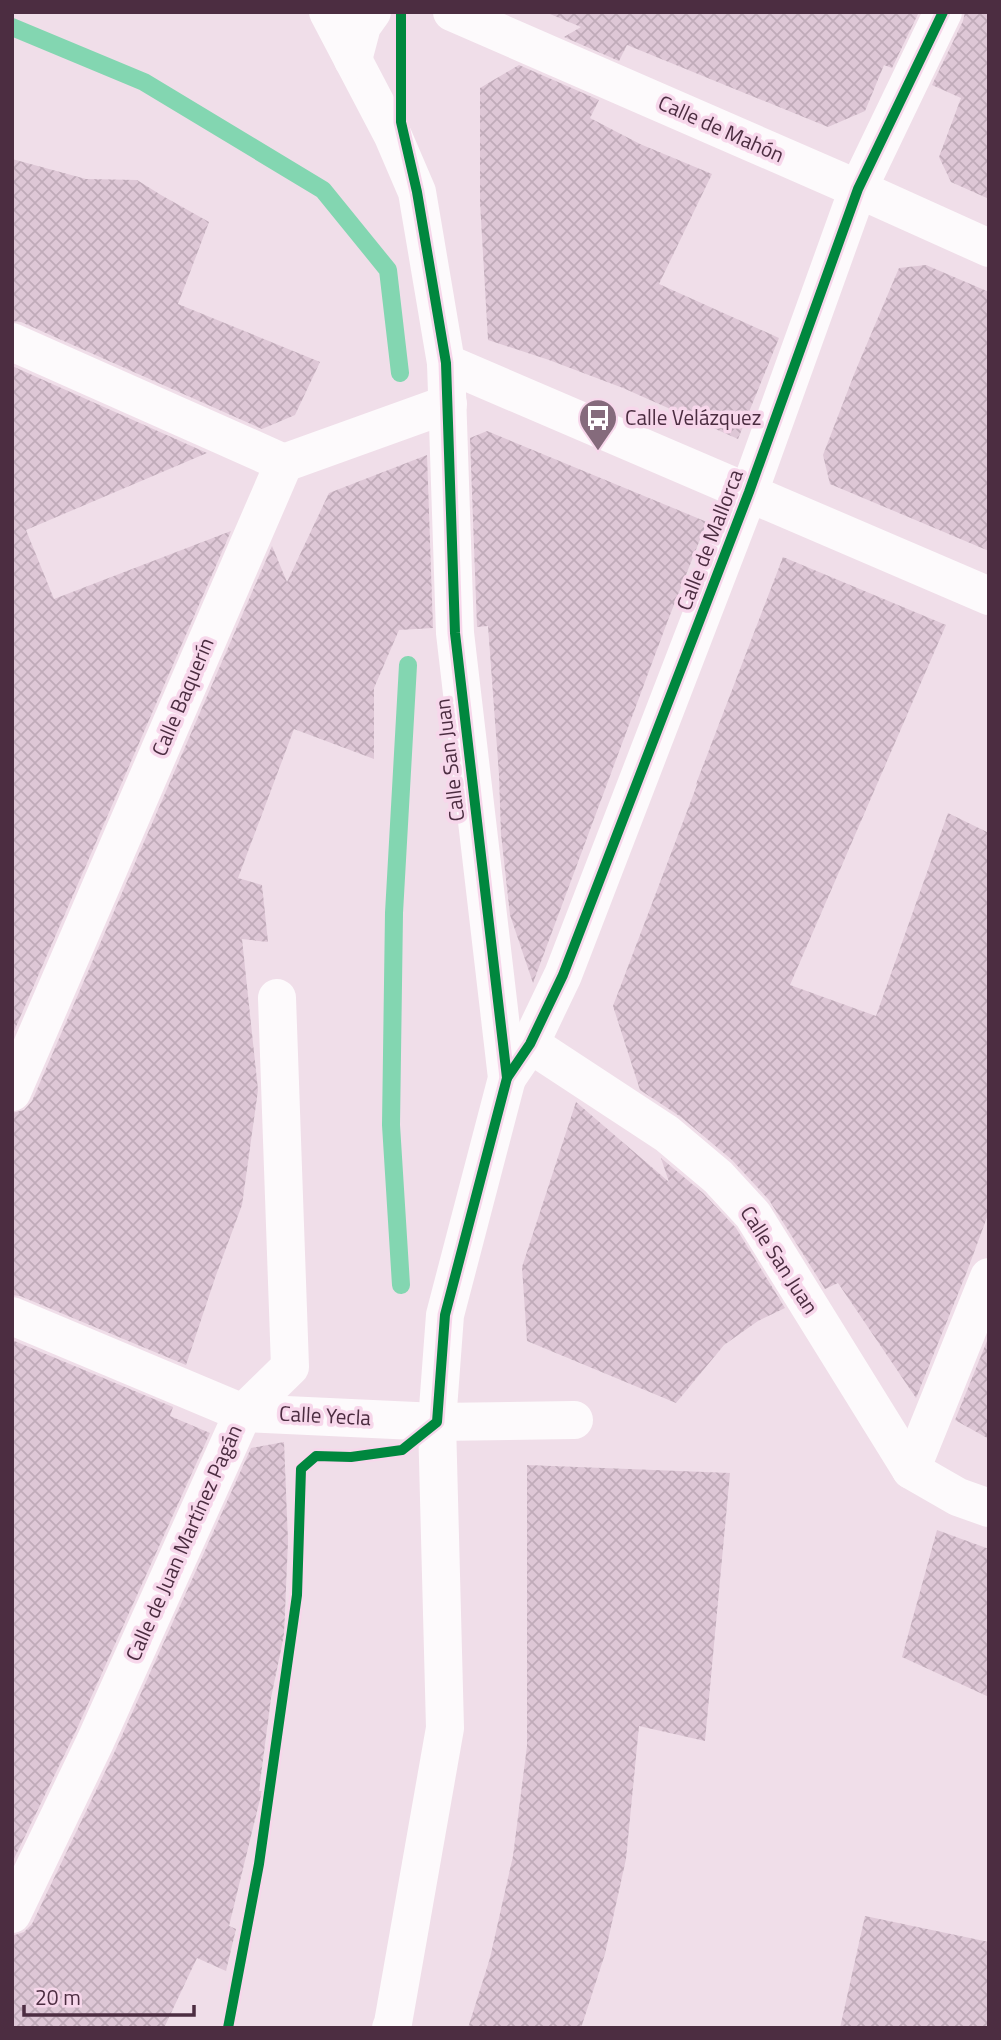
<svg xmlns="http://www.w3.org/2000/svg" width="1001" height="2040" viewBox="0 0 1001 2040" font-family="'Titillium Web',sans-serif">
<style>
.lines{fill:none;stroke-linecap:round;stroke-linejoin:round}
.stream{stroke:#83d6b1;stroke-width:18}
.building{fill:url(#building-cross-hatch)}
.street{stroke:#fdfafc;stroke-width:38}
.cycleway-casing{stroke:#f7d7eb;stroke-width:15}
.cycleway{stroke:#00873e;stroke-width:10}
.labels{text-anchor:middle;stroke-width:7;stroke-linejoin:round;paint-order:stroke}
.street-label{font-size:21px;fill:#4c2d41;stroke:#f7d7eb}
.poi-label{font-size:21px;fill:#4c2d41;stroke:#f7d7eb;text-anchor:start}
</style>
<defs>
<pattern id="building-cross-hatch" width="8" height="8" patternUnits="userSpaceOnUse" patternTransform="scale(1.75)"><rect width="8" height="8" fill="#dec7d6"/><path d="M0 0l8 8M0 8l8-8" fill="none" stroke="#c0abb9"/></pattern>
</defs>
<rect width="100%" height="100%" fill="#f0dee9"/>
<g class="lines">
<g class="stream">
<path d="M 12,27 L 144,82 L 323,190 L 388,270 L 400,373"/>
<path d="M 401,1285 L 391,1125 L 394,913 L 408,665"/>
</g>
</g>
<g class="building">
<path d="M 550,12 L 919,12 L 892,68 L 884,65 L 865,111 L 828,127 L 627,45 L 619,61 L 564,37 L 581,27 L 550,14 Z"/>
<path d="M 965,12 L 989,12 L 989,199 L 951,182 L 939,157 L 961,98 L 932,85 L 963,21 Z"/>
<path d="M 519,65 L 599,100 L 590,118 L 640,144 L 712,174 L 659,284 L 779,338 L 738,439 L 623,388 L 549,360 L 488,340 L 480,202 L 480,88 Z"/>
<path d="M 12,159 L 86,179 L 137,180 L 161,195 L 209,222 L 178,304 L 320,362 L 295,415 L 262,429 L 21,322 L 12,321 Z"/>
<path d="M 926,265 L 989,292 L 989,551 L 830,484 L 823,455 L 855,372 L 899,268 Z"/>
<path d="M 12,366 L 207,453 L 26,530 L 54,599 L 231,531 L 12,1036 Z"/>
<path d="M 487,431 L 707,522 L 668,620 L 533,983 L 510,915 L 501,834 L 499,775 L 488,626 L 477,627 L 470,438 Z"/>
<path d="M 427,455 L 433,628 L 399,630 L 374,688 L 374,759 L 294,729 L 238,878 L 262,885 L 268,942 L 242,939 L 258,1090 L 242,1205 L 215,1278 L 186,1365 L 20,1296 L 12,1295 L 12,1113 L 24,1110 L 32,1101 L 272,546 L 287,582 L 329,493 Z"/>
<path d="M 783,557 L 946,625 L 790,985 L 876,1016 L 948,813 L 989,833 L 989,1212 L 966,1274 L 916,1398 L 838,1283 L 825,1289 L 769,1200 L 732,1160 L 681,1117 L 640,1090 L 613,1006 L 697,785 L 696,784 Z"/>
<path d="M 576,1102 L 669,1182 L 661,1158 L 703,1193 L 736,1228 L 785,1308 L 758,1321 L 724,1345 L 676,1403 L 527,1341 L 522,1267 Z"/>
<path d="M 989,1336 L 989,1439 L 955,1420 Z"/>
<path d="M 12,1340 L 173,1407 L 170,1416 L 210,1433 L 75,1733 L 12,1863 Z"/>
<path d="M 284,1442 L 288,1541 L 284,1635 L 271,1698 L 259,1791 L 262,1791 L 229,1926 L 236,1929 L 226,1971 L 197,1958 L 164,2028 L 12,2028 L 12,1936 L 24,1932 L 32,1924 L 115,1751 L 251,1448 Z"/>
<path d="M 527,1465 L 730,1473 L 705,1741 L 639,1726 L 626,1859 L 605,1954 L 581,2028 L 468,2028 L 490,1958 L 513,1856 L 527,1746 Z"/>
<path d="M 937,1530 L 989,1549 L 989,1697 L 902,1657 Z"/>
<path d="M 865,1916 L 989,1942 L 989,2028 L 840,2028 Z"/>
</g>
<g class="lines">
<g class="street">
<path d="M 328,12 L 393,136 L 417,192 L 446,363 L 455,633 L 507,1078 L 445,1315 L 437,1422 L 445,1728 L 393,2023 L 391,2028"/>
<path d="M 452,12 L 858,189 L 989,248"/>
<path d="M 353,60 L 362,26 L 372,12"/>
<path d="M 12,342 L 284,463"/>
<path d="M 446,363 L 989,596"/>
<path d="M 530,1044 L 667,1134 L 718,1177 L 753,1215 L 911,1470 L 958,1497 L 989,1508"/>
<path d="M 507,1078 L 530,1044 L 563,975 L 749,492 L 858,189 L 943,12"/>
<path d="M 12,1092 L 284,463 L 448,404"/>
<path d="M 12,1316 L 243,1413 L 437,1422 L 574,1420"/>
<path d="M 911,1470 L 989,1277"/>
<path d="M 12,1914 L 95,1742 L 243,1413 L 290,1367 L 277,998"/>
</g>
<defs>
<g id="cycleway">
<path d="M 507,1078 L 530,1044 L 563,975 L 749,492 L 858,189 L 943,12"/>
<path d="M 228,2028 L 259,1864 L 297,1595 L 301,1469 L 316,1456 L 351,1457 L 402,1450 L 437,1422 L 445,1315 L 507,1078 L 455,633 L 446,363 L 417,192 L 401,122 L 401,12"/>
</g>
</defs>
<use href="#cycleway" class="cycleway-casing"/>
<use href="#cycleway" class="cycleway"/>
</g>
<defs>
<symbol id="bus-pin" viewBox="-11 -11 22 30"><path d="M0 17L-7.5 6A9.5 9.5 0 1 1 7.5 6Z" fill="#856b7c" stroke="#f7d7eb"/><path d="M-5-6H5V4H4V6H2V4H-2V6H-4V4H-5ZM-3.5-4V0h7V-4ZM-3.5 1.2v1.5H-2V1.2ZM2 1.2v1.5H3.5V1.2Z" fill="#fff"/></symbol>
</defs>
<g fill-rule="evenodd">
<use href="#bus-pin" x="576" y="396" width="44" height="60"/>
</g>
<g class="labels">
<g class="street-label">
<text transform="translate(721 129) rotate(24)" y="7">Calle de Mahón</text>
<text transform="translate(710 540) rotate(-69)" y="7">Calle de Mallorca</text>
<text transform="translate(183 697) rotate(-67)" y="7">Calle Baquerín</text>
<text transform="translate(450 760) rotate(-97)" y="7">Calle San Juan</text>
<text transform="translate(779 1260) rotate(57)" y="7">Calle San Juan</text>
<text transform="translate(325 1416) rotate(3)" y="7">Calle Yecla</text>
<text transform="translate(184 1543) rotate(-66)" y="7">Calle de Juan Martínez Pagán</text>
</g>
<g class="poi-label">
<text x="625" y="425">Calle Velázquez</text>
</g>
</g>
<rect width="1001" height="2040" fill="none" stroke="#4c2d41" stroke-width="28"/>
<path d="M24 2005v10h170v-10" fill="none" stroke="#4c2d41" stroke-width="3.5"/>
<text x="35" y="2005" font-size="21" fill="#4c2d41" stroke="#f7d7eb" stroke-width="5" paint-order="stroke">20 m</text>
</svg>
